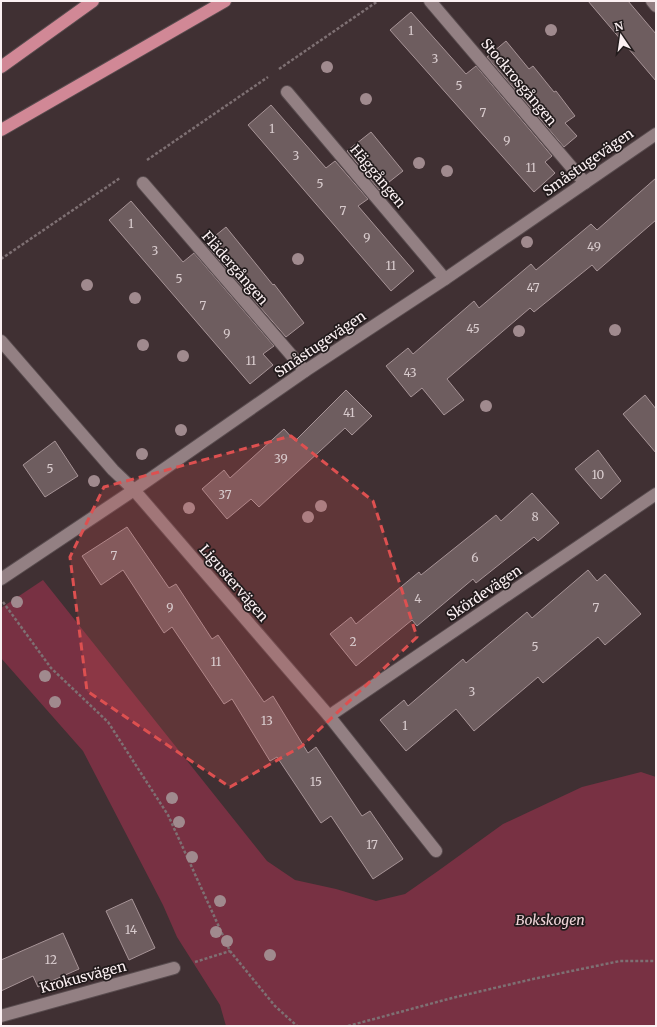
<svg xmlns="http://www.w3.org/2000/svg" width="657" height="1027" viewBox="0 0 657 1027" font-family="Merriweather,serif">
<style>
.green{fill:#783143}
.building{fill:#6e5d5f;stroke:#a79497}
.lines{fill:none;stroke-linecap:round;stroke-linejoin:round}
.lane-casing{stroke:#594c4f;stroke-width:14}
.street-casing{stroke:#594c4f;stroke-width:14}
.highway-casing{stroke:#594c4f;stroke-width:14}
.path{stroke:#7e7073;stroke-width:2.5;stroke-dasharray:3 2;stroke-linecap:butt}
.lane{stroke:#938083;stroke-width:12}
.street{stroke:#938083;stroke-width:12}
.highway{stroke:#d18896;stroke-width:12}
.tree{fill:#a08a8e}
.marked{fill:#dd5050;fill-opacity:0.2;stroke:#dd5050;stroke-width:3;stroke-dasharray:8 5;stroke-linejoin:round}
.labels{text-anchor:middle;stroke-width:3.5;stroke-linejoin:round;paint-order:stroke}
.number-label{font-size:12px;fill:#d8cbcd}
.street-label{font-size:14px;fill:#fbf0f2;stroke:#221b1c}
.park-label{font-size:14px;font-style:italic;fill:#efd4d8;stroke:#221b1c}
</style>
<rect width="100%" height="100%" fill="#403033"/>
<path class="green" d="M 43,580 L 267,861 L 295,880 L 336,889 L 376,901 L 405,894 L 438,871 L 503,824 L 582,787 L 641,772 L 656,777 L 656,1026 L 226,1026 L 220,1005 L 177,937 L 163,905 L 83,751 L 1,658 L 1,608 Z"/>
<g class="building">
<path d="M 588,1 L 628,1 L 656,34 L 656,81 Z"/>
<path d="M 411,12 L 466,74 L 476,66 L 552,156 L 545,162 L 555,173 L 534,192 L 390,30 Z"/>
<path d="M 506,41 L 529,69 L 533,66 L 554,92 L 556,91 L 575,116 L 565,123 L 577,136 L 564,147 L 487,57 Z"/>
<path d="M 271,105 L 326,168 L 335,161 L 368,199 L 358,206 L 414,271 L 391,291 L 248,125 Z"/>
<path d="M 371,132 L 403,171 L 379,190 L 347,151 Z"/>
<path d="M 656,178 L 656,220 L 597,271 L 592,265 L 534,312 L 530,308 L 447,379 L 464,400 L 444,415 L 422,388 L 411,397 L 386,366 L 408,348 L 413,354 L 474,301 L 479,308 L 531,264 L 536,270 L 591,224 L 597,230 Z"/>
<path d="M 131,201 L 183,262 L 194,253 L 274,346 L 263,354 L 273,365 L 250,384 L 109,220 Z"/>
<path d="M 226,227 L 273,285 L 274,284 L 304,323 L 286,337 L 205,244 Z"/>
<path d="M 346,390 L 372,416 L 352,435 L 345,428 L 259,507 L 251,499 L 227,519 L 202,489 L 224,470 L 230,478 L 284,429 L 295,441 Z"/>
<path d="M 645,395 L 656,409 L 656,453 L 623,414 Z"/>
<path d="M 55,441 L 78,476 L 45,497 L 23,465 Z"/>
<path d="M 598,450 L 621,481 L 601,499 L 575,469 Z"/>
<path d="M 532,493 L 559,523 L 538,541 L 534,537 L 476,583 L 473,579 L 417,626 L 412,620 L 356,666 L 330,634 L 351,617 L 356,624 L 419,572 L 421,575 L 496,515 L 501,521 Z"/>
<path d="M 127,527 L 169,588 L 176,584 L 212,639 L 218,635 L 264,702 L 273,696 L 308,753 L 316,747 L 362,816 L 370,811 L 403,859 L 373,879 L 331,816 L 321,823 L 277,757 L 270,761 L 232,699 L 224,704 L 172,627 L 164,633 L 123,570 L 101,585 L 82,556 Z"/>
<path d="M 588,570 L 597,581 L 605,574 L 641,614 L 605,645 L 598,637 L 543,683 L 538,677 L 474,731 L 456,709 L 406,751 L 380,720 L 404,700 L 408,706 L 463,659 L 466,663 L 527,612 L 532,618 Z"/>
<path d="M 132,899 L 155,948 L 129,960 L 106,911 Z"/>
<path d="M 63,933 L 79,969 L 38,987 L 33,976 L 1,991 L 1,960 Z"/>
</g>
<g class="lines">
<defs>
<g id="lane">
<path d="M 430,1 L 585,183"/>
<path d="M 652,1 L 656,6"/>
<path d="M 287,92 L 445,279"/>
<path d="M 143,183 L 305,371"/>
</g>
<g id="street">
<path d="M 1,341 L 113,470 L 134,490 L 329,716 L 436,851"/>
<path d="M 1,579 L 134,490 L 305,371 L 445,279 L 656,134"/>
<path d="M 329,716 L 656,494"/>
<path d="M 1,1016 L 174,968"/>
</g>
<g id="highway">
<path d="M 1,67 L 93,1"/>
<path d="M 1,130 L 225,1"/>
</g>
</defs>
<use href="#lane" class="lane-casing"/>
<use href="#street" class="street-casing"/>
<use href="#highway" class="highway-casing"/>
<g class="path">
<path d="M 279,69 L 378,1"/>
<path d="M 147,160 L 268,77"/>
<path d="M 1,259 L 120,178"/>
<path d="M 3,602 L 51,668 L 108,722 L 168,815 L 230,951 L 275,1006 L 297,1026"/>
<path d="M 195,962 L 230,951"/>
<path d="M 348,1026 L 452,998 L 533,979 L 620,961 L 656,961"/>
</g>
<use href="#lane" class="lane"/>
<use href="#street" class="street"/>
<use href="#highway" class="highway"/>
</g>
<g class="tree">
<circle cx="551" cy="30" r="6"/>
<circle cx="327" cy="67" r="6"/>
<circle cx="366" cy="99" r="6"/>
<circle cx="419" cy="163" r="6"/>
<circle cx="447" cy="171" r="6"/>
<circle cx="527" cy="242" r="6"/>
<circle cx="298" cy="259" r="6"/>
<circle cx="87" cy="285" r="6"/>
<circle cx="135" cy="298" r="6"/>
<circle cx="615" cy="330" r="6"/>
<circle cx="519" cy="331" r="6"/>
<circle cx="143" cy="345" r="6"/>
<circle cx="183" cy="356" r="6"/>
<circle cx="486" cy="406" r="6"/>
<circle cx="181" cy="430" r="6"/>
<circle cx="142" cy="454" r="6"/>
<circle cx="94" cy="481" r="6"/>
<circle cx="321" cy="506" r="6"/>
<circle cx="189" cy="508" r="6"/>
<circle cx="308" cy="517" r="6"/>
<circle cx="17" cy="602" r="6"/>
<circle cx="45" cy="676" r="6"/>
<circle cx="55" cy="702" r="6"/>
<circle cx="172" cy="798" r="6"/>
<circle cx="179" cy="822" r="6"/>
<circle cx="192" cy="857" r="6"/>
<circle cx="220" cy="901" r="6"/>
<circle cx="216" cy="932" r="6"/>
<circle cx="227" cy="941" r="6"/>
<circle cx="270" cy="955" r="6"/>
</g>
<path class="marked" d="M 291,436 L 373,501 L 417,637 L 302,746 L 230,787 L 87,691 L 70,557 L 104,487 Z"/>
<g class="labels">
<g class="number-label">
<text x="411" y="35">1</text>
<text x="435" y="63">3</text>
<text x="459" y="90">5</text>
<text x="483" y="117">7</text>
<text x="272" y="133">1</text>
<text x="507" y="145">9</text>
<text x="296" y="160">3</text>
<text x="531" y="172">11</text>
<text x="320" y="188">5</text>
<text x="343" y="215">7</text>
<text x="131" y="228">1</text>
<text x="367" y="242">9</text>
<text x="594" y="251">49</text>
<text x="155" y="255">3</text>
<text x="391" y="270">11</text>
<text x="179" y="283">5</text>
<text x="533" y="292">47</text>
<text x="203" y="310">7</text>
<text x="473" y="333">45</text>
<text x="227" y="338">9</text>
<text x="251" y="365">11</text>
<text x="410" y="377">43</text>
<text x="349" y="417">41</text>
<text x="281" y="463">39</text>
<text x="50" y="473">5</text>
<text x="598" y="479">10</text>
<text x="225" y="499">37</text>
<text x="535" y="521">8</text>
<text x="114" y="560">7</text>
<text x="475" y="562">6</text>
<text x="418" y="603">4</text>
<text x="170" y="612">9</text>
<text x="596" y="612">7</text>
<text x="353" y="646">2</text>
<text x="535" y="651">5</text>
<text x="216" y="666">11</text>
<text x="472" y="696">3</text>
<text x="267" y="725">13</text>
<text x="405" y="730">1</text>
<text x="316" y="786">15</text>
<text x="372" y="849">17</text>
<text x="131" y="934">14</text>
<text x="51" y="964">12</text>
</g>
<g class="street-label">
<text transform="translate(519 82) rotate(50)" y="5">Stockrosgången</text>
<text transform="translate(588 162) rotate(-35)" y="5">Småstugevägen</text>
<text transform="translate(378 176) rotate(50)" y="5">Häggången</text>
<text transform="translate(235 268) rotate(49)" y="5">Flädergången</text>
<text transform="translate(320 344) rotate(-34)" y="5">Småstugevägen</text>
<text transform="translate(234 583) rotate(49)" y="5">Ligustervägen</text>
<text transform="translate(484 593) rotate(-34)" y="5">Skördevägen</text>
<text transform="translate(83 977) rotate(-15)" y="5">Krokusvägen</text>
</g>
<g class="park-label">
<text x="550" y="925">Bokskogen</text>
</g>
</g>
<rect width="657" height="1027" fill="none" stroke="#fbf0f2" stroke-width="4"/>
<g transform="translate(621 36) rotate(347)" stroke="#221b1c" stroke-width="3" paint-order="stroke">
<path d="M0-3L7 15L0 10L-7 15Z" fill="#fbf0f2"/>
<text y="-6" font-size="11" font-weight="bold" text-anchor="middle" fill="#fbf0f2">N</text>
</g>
</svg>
